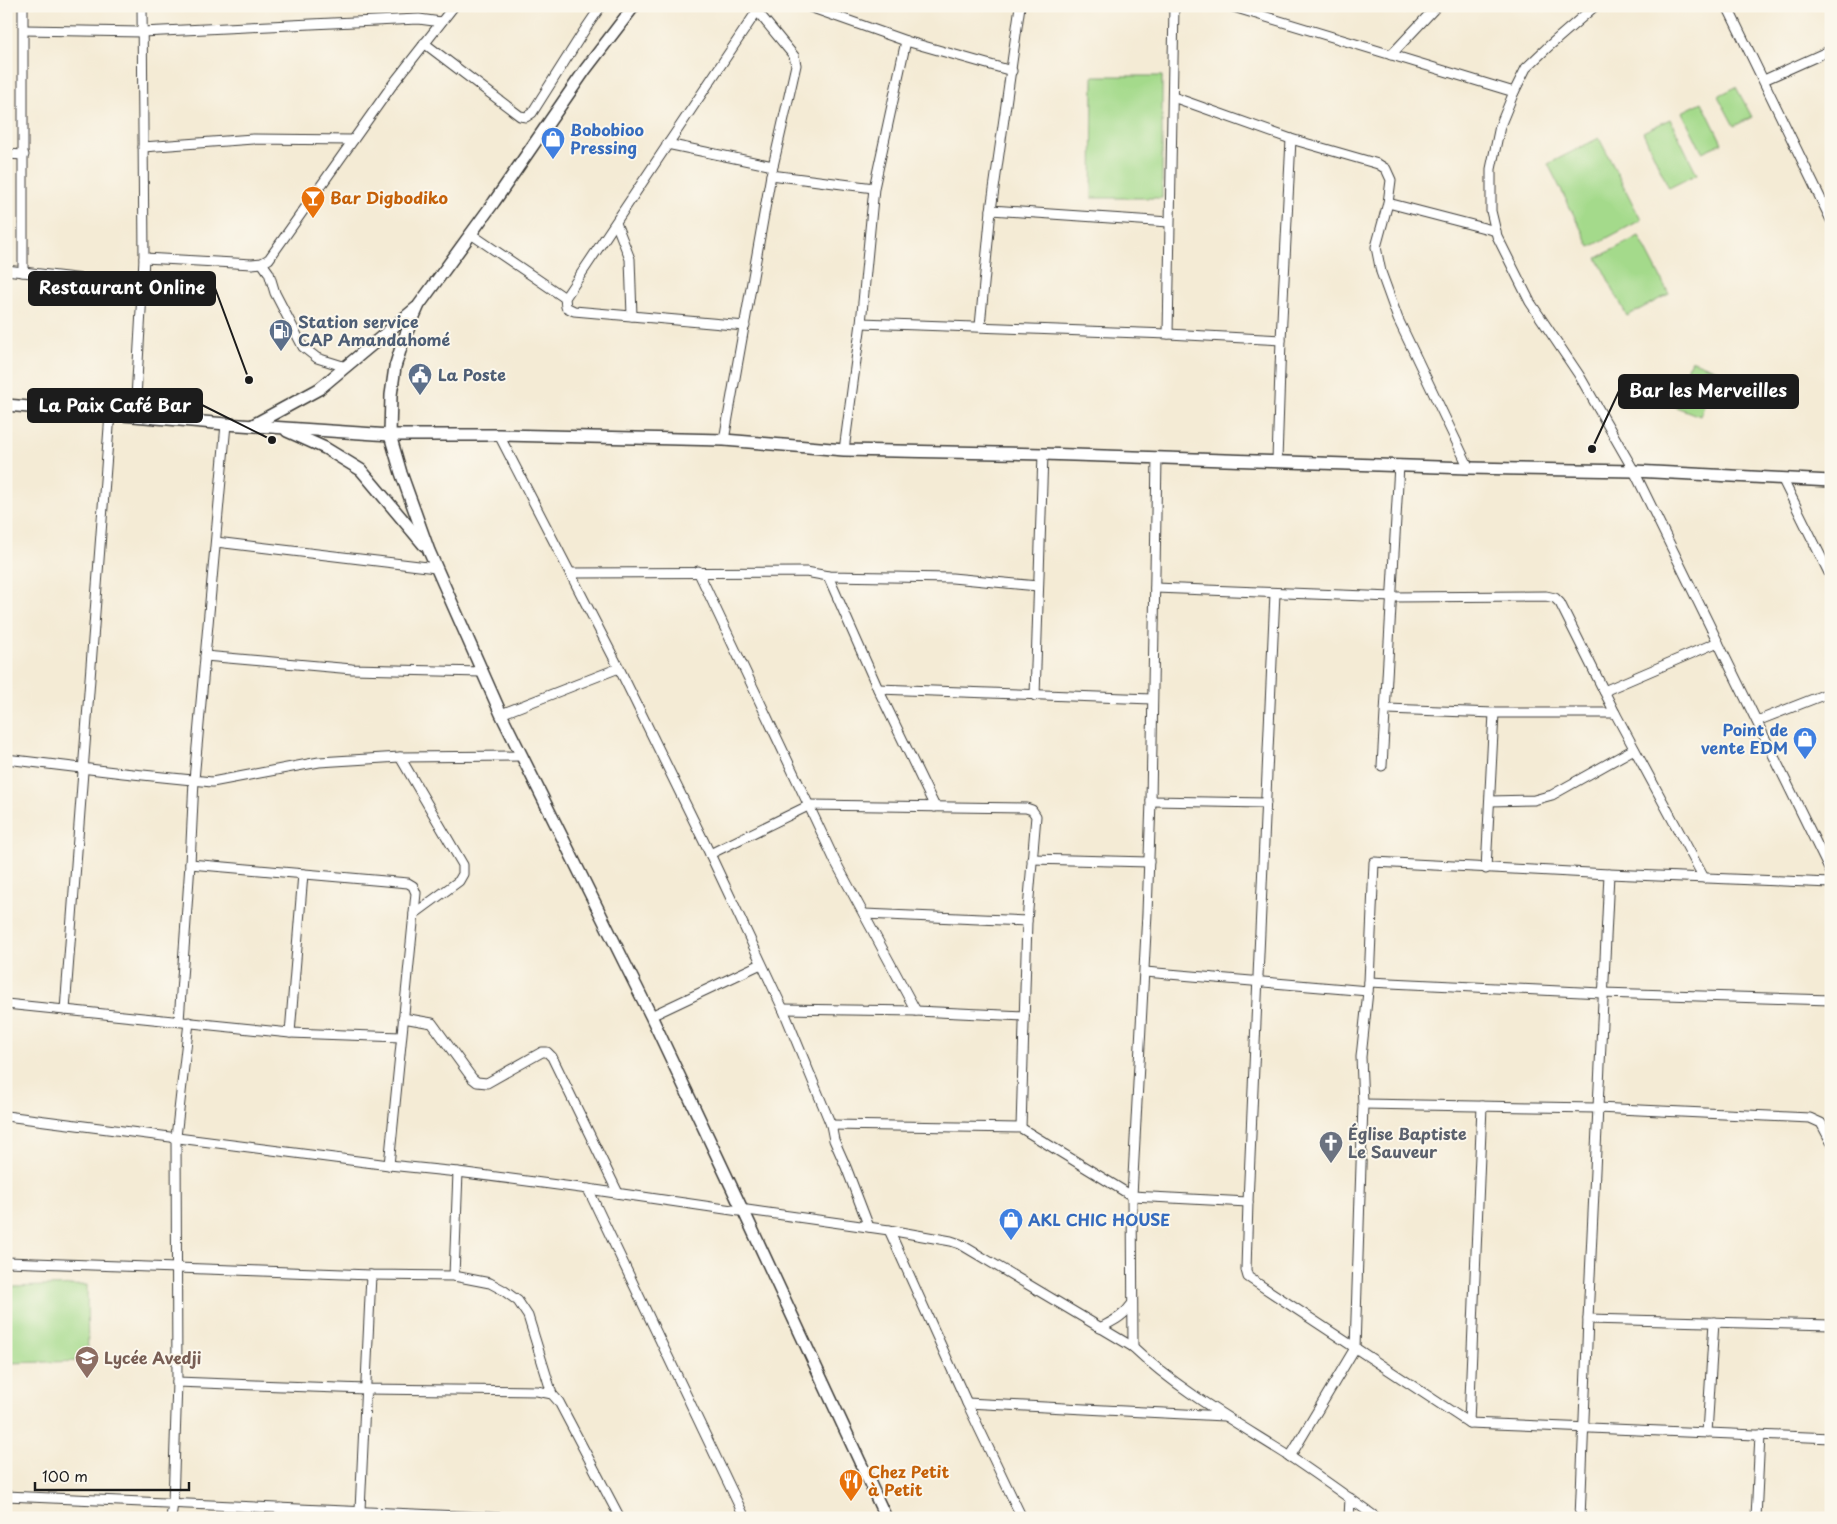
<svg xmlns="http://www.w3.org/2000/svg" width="1837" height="1524" viewBox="0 0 1837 1524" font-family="'Playpen Sans',sans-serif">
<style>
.green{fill:#a4da8b;stroke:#607b54}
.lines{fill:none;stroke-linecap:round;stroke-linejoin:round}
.minor-casing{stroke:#3c3b38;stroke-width:11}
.tertiary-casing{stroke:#3c3b38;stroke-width:14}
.minor{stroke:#fff;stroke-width:9}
.tertiary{stroke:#fff;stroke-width:11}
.labels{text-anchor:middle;stroke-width:4;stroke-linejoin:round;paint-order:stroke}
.shop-label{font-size:16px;font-weight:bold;fill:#366cbe;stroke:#fbf7ec;text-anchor:start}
.food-label{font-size:16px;font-weight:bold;fill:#c56008;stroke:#fbf7ec;text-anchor:start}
.service-label{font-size:16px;font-weight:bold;fill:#4e5e75;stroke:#fbf7ec;text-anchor:start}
.worship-label{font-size:16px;font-weight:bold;fill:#5b616d;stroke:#fbf7ec;text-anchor:start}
.education-label{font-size:16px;font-weight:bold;fill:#785e54;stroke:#fbf7ec;text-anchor:start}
.leader{fill:none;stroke:#1c1c1c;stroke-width:2}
.callout-dot{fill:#1c1c1c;stroke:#fbf7ec;stroke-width:2}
.callout{fill:#1c1c1c;stroke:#1c1c1c;stroke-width:2}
.callout-label{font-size:18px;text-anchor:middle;font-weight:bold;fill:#fff}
</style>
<rect width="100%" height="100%" fill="#fbf7ec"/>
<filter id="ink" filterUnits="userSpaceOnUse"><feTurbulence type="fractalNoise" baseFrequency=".02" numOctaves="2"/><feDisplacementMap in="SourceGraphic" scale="10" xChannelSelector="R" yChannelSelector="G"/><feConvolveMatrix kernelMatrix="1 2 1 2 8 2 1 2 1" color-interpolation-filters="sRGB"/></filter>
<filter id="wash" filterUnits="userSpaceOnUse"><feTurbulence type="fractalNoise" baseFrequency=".0096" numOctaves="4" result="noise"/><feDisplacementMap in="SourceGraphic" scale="20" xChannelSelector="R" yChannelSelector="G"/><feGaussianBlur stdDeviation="1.12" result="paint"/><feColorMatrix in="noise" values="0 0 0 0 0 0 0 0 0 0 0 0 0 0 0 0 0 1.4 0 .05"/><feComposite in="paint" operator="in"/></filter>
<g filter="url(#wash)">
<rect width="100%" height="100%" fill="#f4ebd5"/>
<g class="green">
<path d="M 1093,76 L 1162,76 L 1162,198 L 1092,198 Z"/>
<path d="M 1736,87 L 1752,117 L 1734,126 L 1718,96 Z"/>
<path d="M 1702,102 L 1722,143 L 1702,152 L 1682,112 Z"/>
<path d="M 1670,119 L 1697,174 L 1669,188 L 1643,132 Z"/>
<path d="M 1599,138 L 1641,220 L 1590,247 L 1548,164 Z"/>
<path d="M 1639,236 L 1669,294 L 1627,316 L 1597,258 Z"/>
<path d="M 1691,360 L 1717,370 L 1700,416 L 1673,406 Z"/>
<path d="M 87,1285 L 88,1361 L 6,1363 L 6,1287 Z"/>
</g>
</g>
<g filter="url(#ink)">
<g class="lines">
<defs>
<g id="minor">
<path d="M 23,6 L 23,272"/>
<path d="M 807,6 L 906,41 L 1012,71"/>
<path d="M 1230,6 L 1514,92"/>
<path d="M 1595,6 L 1549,46 L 1526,68 L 1514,92 L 1500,126 L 1491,169 L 1491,211 L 1497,236 L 1530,302 L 1579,375 L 1634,471 L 1831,873"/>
<path d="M 1727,6 L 1831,220"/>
<path d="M 24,30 L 142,32 L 396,20 L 419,19 L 441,22"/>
<path d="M 424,43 L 520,116 L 526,117 L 532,113 L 582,34 L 601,6"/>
<path d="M 1391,55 L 1437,6"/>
<path d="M 1764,80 L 1831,50"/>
<path d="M 1173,97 L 1291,139 L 1378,164 L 1386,169 L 1391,180 L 1388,203 L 1376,247 L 1381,272 L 1398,319 L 1469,468"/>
<path d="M 667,144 L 773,166"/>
<path d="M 143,147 L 253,139 L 353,140"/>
<path d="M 6,154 L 24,155"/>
<path d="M 771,175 L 874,188"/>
<path d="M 1388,203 L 1496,231"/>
<path d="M 991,210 L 1169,222"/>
<path d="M 616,223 L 630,259 L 632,316"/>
<path d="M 471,234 L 565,298"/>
<path d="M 144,258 L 252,264 L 262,263 L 269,259 L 393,84 L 454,6"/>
<path d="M 262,263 L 269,273 L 275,293 L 303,347 L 317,358 L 346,367"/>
<path d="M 6,270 L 143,286"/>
<path d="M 861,323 L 1168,334 L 1281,340"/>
<path d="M 745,326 L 574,311 L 566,307 L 565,298 L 757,11"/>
<path d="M 980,326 L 991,210 L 1020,6"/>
<path d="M 1168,334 L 1174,6"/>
<path d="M 135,415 L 144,258 L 142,6"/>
<path d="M 499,435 L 619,668 L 710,854 L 783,1009 L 831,1125 L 834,1140 L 846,1167 L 869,1227"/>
<path d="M 724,440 L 771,175 L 796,65 L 794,56 L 753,6"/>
<path d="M 844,450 L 861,323 L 874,188 L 906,41"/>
<path d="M 1277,460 L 1281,340 L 1291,139"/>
<path d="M 1782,478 L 1831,577"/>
<path d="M 216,542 L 436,568"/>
<path d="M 698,571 L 835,861 L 916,1011"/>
<path d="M 571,573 L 806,572 L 828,576 L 952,578 L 1038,586"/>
<path d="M 828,576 L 878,689 L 935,807"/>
<path d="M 1155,588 L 1393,597 L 1546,596 L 1555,598 L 1560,603 L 1615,713 L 1704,878"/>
<path d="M 1275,593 L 1248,1202 L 1246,1270 L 1248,1277 L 1469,1423 L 1831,1438"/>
<path d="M 205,656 L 352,669 L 482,672"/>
<path d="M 878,689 L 1152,699"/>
<path d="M 1604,691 L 1718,642"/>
<path d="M 1035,696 L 1043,454"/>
<path d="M 1387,709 L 1494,713 L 1615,713"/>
<path d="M 501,714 L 619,668"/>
<path d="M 1757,721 L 1831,692"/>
<path d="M 400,757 L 463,865 L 463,874 L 459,881 L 414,914"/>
<path d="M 6,759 L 123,773 L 212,782 L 319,762 L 400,757 L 522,756"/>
<path d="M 1382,766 L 1399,465"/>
<path d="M 1151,801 L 1266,803"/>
<path d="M 1490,801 L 1534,800 L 1552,795 L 1634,749"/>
<path d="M 710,854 L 810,805 L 1026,808 L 1032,810 L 1036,816 L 1027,921 L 1021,1128"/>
<path d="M 1032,859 L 1149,862"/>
<path d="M 190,864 L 408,883 L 413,886 L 416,893 L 389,1165"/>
<path d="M 1486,869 L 1494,713"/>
<path d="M 864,914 L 1027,921"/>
<path d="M 1145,972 L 1368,991"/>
<path d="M 1369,982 L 1602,993 L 1831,1000"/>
<path d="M 6,1004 L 290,1033 L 401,1037"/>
<path d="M 783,1009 L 916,1011 L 1024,1016"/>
<path d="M 65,1010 L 110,414"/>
<path d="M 651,1016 L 761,964"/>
<path d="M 403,1018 L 432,1023 L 472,1078 L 477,1082 L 487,1083 L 542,1052 L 547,1052 L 552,1057 L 618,1193"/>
<path d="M 179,1021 L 190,864 L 194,780 L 226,424"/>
<path d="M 290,1033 L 303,874"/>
<path d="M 1363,1104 L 1597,1108 L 1810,1118 L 1821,1123 L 1831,1142"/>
<path d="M 6,1116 L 389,1165 L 458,1172 L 588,1189 L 739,1211"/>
<path d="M 831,1125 L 1021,1128 L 1132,1196 L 1248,1202"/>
<path d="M 588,1189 L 745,1518"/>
<path d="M 747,1210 L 889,1230 L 951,1241 L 960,1244 L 1133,1347 C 1178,1390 1237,1423 1289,1456 C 1319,1476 1348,1497 1377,1518"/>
<path d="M 889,1230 L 967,1403 L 1022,1518"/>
<path d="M 6,1262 L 371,1275 L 454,1276 L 490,1283 L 503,1290 L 518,1301 L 528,1316 L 552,1394 L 559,1402 L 620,1518"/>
<path d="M 454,1276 L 458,1172"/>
<path d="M 1588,1319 L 1831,1325"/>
<path d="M 1100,1328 C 1113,1321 1124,1316 1132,1304"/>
<path d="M 1133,1347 L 1132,1196 L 1147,913 L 1151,801 L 1157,457"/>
<path d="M 177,1382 L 366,1389 L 537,1391 L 552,1394"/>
<path d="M 967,1403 L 1224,1416"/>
<path d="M 1469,1423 L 1482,1106"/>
<path d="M 1707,1433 L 1714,1322"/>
<path d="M 1290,1457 L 1355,1348 L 1363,1104 L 1361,1057 L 1369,982 L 1374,862 L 1609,874 L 1831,883"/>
<path d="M 6,1496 L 506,1518"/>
<path d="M 360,1510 L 371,1275"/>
<path d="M 171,1518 L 173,1503 L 177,1382 L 176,1137 L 189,1022"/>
<path d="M 281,1518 L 281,1508"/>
<path d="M 1349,1518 L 1350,1498"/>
<path d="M 1580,1518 L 1588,1319 L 1609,874"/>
<path d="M 1756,1518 L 1760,1435"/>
</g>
<g id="tertiary">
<path d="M 634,6 L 585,70 L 494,202 L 419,305 L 403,341 L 395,367 L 391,395 L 390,435 L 401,473 L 429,551 L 501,714 L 651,1016 L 741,1207"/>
<path d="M 6,405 L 226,424 L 390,435 L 499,435 L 724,440 L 844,450 L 1043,454 L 1469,468 L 1634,471 L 1831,481"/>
<path d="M 253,425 L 319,389 L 416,308"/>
<path d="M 287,431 L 325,448 L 361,470 L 424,545"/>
<path d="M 745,1214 L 886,1518"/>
</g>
</defs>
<use href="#minor" class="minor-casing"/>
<use href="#tertiary" class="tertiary-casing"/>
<use href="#minor" class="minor"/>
<use href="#tertiary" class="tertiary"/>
</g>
</g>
<defs>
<symbol id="shop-pin" viewBox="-11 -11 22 30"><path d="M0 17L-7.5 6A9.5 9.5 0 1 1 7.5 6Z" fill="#3f7fe0" stroke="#fbf7ec"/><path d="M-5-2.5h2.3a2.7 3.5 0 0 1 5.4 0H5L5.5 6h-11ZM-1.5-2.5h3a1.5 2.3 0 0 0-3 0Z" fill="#fff"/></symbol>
<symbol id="bar-pin" viewBox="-11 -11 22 30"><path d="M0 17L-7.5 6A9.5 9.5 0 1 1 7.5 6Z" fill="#e8710a" stroke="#fbf7ec"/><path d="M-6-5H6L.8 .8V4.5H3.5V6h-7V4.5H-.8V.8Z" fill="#fff"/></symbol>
<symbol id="fuel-pin" viewBox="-11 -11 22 30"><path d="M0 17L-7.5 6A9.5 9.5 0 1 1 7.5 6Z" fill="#5c6f8a" stroke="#fbf7ec"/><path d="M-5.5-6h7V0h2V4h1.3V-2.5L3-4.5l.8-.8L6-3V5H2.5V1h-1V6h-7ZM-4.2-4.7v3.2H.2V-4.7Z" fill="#fff"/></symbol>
<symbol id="civic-pin" viewBox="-11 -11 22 30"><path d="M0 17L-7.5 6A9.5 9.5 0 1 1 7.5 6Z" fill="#5c6f8a" stroke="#fbf7ec"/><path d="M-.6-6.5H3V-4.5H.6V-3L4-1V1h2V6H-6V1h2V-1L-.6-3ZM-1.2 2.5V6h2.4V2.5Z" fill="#fff"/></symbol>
<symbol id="church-pin" viewBox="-11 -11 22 30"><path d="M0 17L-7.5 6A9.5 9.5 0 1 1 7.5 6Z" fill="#6b7280" stroke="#fbf7ec"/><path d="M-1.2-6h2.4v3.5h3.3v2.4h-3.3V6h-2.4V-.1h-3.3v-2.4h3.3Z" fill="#fff"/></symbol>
<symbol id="school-pin" viewBox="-11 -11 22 30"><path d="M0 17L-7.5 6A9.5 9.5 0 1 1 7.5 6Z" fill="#8d6e63" stroke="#fbf7ec"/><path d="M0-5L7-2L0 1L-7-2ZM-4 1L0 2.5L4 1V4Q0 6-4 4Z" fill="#fff"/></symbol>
<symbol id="restaurant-pin" viewBox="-11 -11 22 30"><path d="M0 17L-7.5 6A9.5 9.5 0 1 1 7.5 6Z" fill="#e8710a" stroke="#fbf7ec"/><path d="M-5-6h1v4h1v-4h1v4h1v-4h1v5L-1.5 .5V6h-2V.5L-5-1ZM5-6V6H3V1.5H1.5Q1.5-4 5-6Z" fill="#fff"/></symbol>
</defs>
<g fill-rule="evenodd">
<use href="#shop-pin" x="539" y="125" width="28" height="38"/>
<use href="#bar-pin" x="299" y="184" width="28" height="38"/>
<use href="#fuel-pin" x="267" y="317" width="28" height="38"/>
<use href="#civic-pin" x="406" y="361" width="28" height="38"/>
<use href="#shop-pin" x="1791" y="725" width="28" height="38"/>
<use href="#church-pin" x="1317" y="1129" width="28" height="38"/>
<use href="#shop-pin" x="997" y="1206" width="28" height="38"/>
<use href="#school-pin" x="73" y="1344" width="28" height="38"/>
<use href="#restaurant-pin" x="837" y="1467" width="28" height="38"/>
</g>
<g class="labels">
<g class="shop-label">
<text x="570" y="136">Bobobioo<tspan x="570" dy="18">Pressing</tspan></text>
<text x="1788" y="736" text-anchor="end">Point de<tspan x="1788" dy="18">vente EDM</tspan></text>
<text x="1028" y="1226">AKL CHIC HOUSE</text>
</g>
<g class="food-label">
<text x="330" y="204">Bar Digbodiko</text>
<text x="868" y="1478">Chez Petit<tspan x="868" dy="18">à Petit</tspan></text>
</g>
<g class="service-label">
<text x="298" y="328">Station service<tspan x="298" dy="18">CAP Amandahomé</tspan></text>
<text x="438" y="381">La Poste</text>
</g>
<g class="worship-label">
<text x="1348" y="1140">Église Baptiste<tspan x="1348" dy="18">Le Sauveur</tspan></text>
</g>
<g class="education-label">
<text x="104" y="1364">Lycée Avedji</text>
</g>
</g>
<path class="leader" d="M249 380L215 288M1592 449L1619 391M272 440L202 405"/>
<g class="callout-dot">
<circle cx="249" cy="380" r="5"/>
<circle cx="1592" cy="449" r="5"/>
<circle cx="272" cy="440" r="5"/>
</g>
<g class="callout">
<rect x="29" y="272" width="186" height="33" rx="5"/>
<rect x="1619" y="375" width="179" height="33" rx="5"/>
<rect x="28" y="389" width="174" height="33" rx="5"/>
</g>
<g class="callout-label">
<text x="122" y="294">Restaurant Online</text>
<text x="1708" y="397">Bar les Merveilles</text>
<text x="115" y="412">La Paix Café Bar</text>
</g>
<rect width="1837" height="1524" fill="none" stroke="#fbf7ec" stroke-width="25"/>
<path d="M35 1482v8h154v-8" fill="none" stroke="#1c1c1c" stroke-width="2.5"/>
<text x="42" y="1482" font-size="15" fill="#1c1c1c" stroke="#fbf7ec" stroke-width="4" paint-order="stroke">100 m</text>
</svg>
